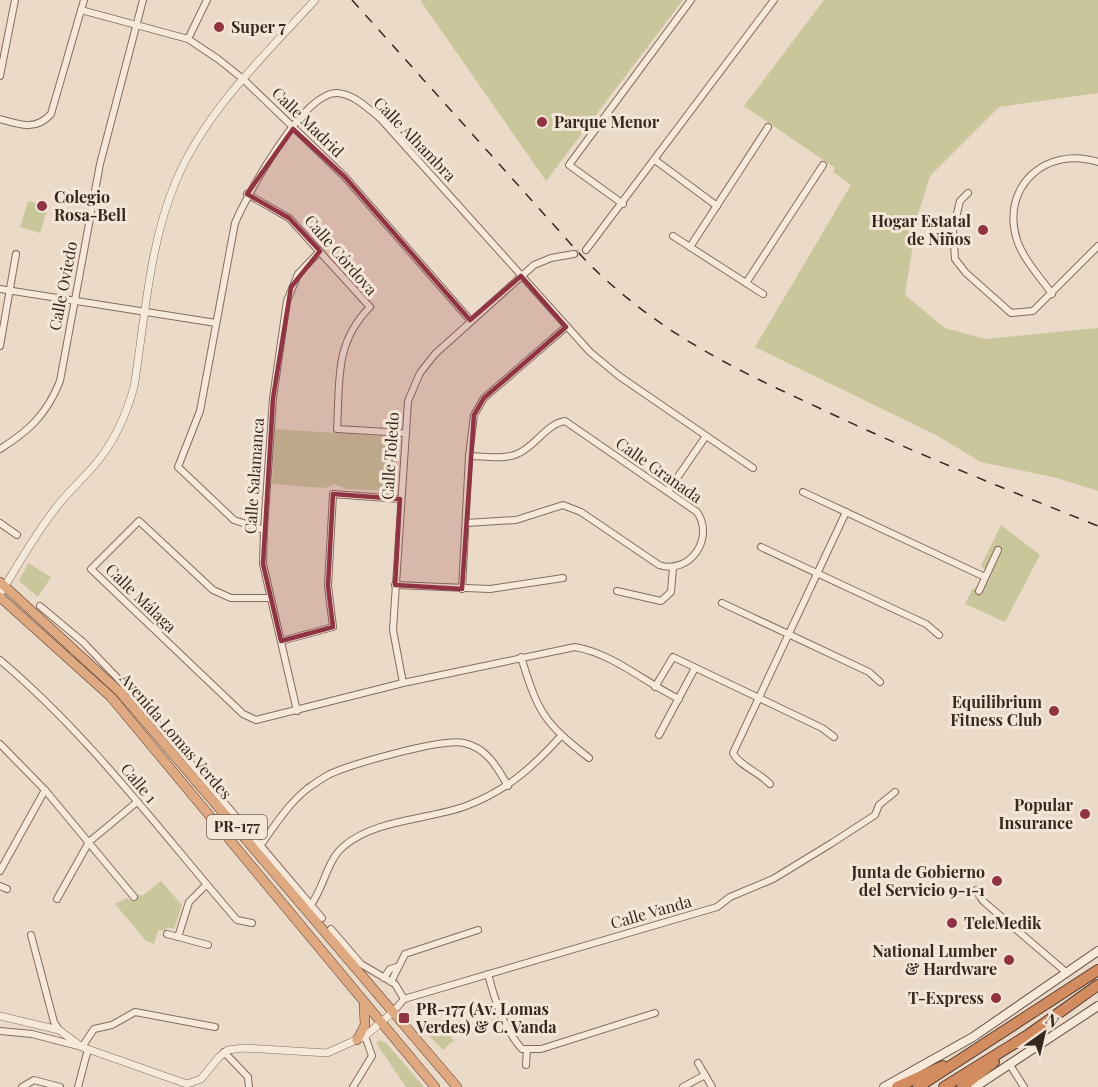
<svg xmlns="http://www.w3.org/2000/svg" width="1098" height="1087" viewBox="0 0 1098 1087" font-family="'Playfair Display',serif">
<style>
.green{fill:#c9c69c}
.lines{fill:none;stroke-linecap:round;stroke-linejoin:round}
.minor-tunnel{stroke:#c7b6a6;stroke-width:6;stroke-dasharray:6 3;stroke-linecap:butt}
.minor-casing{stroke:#866c5e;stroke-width:8}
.tertiary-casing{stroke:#866c5e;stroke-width:8}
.secondary-casing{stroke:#684e41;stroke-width:10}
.trunk-casing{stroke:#543c32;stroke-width:10}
.motorway-casing{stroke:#543c32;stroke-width:12}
.minor{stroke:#f6e9da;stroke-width:6}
.tertiary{stroke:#f6e9da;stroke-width:7}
.secondary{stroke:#f6e9da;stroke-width:8}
.trunk{stroke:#dfaa81;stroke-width:9}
.motorway{stroke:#d38c5f;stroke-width:10}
.rail{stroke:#372820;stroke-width:1.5;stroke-dasharray:10 10;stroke-linecap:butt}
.marked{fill:#903343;fill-opacity:0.2;stroke:#903343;stroke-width:4.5;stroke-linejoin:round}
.poi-dot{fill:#903343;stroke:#f3e6d6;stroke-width:2}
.labels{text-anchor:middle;stroke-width:6;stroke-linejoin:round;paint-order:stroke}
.shield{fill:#f3e6d6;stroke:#6f6157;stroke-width:1.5}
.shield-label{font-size:15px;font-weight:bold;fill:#372820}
.poi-label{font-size:16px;font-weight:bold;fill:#372820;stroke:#f3e6d6;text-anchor:end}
.street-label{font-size:16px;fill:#372820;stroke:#f3e6d6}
</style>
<rect width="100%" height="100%" fill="#ebdac7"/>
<g class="green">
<path d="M 420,0 L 683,0 L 546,181 Z"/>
<path d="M 824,0 L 1098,0 L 1098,93 L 999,107 L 930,176 L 917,218 L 905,295 L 945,328 L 985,339 L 1098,328 L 1098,491 L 1057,478 L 981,462 L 936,435 L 755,347 L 851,185 L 833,172 L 835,168 L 744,106 Z"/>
<path d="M 28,201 L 48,206 L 40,233 L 20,227 Z"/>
<path d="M 275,429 L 395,437 L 398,440 L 394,491 L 346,489 L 334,484 L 325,488 L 272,484 Z"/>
<path d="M 1001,525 L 1040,555 L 1005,622 L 965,604 L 973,588 L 982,592 L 992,573 L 981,566 Z"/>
<path d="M 28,563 L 51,577 L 38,597 L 19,581 Z"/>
<path d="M 161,881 L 182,905 L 174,929 L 167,927 L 165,931 L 158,930 L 154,944 L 146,941 L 115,904 L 127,898 L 132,901 L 140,894 L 142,896 Z"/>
<path d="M 435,1022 L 454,1040 L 443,1050 L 425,1032 Z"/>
<path d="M 380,1040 L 387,1044 L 424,1087 L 406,1087 L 376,1043 Z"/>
</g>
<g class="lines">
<path class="minor-tunnel" d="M 574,254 L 586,250"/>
<defs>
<g id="minor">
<path d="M 81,10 L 188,39 L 218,59 L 243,79 L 345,177 L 470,320"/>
<path d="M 188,39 L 207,0"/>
<path d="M 0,76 L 15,0"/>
<path d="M 0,119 C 20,125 36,131 51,114 L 84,0"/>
<path d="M 655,160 L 717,206"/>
<path d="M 968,193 L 960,201 L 953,230 L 955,259 L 966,273 L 1011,313 L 1033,311 L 1098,246"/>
<path d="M 247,194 L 289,218 L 370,307 C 334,343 340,381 337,429 L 404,433"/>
<path d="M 623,204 L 569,165 L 691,0"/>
<path d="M 673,236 L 763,294"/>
<path d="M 690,247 L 768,127"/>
<path d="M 586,250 L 774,0"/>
<path d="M 746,283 L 823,165"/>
<path d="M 0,289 L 216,323"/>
<path d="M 1052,294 C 1041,278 1023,259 1017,240 C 1000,187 1046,145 1098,162"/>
<path d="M 0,346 L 16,254"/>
<path d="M 0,449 C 29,431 47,414 60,381 L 100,164 L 143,0"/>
<path d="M 668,491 L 706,436"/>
<path d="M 803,492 L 985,577"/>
<path d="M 0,523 L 17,535"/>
<path d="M 466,523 L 516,520 L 563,505 L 581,512 L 659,565 C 690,575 715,538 697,512 L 565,421 C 546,424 535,447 517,454 C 503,460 484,456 469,456"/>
<path d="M 264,530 L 234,520 L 178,467 L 200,411 L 235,223 C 247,195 303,92 337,93 C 354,94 367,108 380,118 L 590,352 L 619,376 L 753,468"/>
<path d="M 761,547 L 926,624 L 939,635"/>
<path d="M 395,585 L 490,589 L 563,578"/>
<path d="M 462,589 L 469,456 L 474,415 L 484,398 L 566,327"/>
<path d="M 617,591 L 661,601 L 671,592 L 673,568"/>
<path d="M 979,591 L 998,550"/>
<path d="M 269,598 L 231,598 L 213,590 L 139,521 L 91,569 L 243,714 L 256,720 L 403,683 L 575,647 C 614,654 644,682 679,699"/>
<path d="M 722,603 L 869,672 L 880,682"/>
<path d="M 40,606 L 83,642 L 127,688 L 322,918"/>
<path d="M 281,641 L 333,627 L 328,586 L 333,494 L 400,499"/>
<path d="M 521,657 C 538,712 543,722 589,758"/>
<path d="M 0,660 C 90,736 160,831 237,920 L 252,923"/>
<path d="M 403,683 L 393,630 L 408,401 L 420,373 L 435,354 L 534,265 L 551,258 L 574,254"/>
<path d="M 655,687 L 673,657 L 822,728 L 834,737"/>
<path d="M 297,711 L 263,564 L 264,530 L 273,398 L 287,301 L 298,274 L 320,251"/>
<path d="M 659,735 L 695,668"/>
<path d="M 0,744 L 45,790 L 134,897"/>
<path d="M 770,784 C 759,772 738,765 733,753 L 846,512"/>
<path d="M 260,846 C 274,827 287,805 307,789 C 314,784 322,778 330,774 C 352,764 442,738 464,743 C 487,748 497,767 508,786"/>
<path d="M 0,871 L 45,790"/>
<path d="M 0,886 L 7,889"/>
<path d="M 976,890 L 983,901 L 1067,973"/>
<path d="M 57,899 L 89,842 L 137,802"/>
<path d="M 310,906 C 324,889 326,861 344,846 C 376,819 428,820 466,806 C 506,791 532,768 561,736"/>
<path d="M 331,929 L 361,964 L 395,984 L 404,999"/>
<path d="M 167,934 L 208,945"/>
<path d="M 31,935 L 54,1022 L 59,1030"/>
<path d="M 178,937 L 189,902 L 206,885"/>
<path d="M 488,974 C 495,1001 504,1029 522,1049 L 541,1049 L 655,1013"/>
<path d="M 384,978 L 390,969 L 397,967"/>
<path d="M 391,982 L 405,954 L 478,930"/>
<path d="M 392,1013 L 404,999 L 717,907 L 730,897 L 773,879 L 832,843 L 875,815 L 879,805 L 895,792"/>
<path d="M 0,1031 L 32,1034 L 82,1047 L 94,1029 L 112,1025 L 135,1012 L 215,1027"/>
<path d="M 224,1052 L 248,1077 L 249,1087"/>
<path d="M 698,1063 L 712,1087"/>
<path d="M 526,1065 L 527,1050"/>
<path d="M 1010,1065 L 1024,1087"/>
<path d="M 22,1087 L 34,1080 L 60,1087"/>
<path d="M 78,1087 L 88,1049"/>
<path d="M 353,1087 L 372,1056 L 365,1036"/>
<path d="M 683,1087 L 705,1075"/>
</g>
<g id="tertiary">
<path d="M 0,594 C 18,565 34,536 55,509 C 69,490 87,476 101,457 C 117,436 127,412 134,387 C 145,319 149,244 176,181 C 206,110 264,56 315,0"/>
<path d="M 0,1016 L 59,1030 L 82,1047 L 187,1084 L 201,1079 L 219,1057 L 228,1050 L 244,1048 L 327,1053 L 365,1036 L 392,1013"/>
</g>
<g id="secondary">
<path d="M 884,1087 L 973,1037 L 1098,951"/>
<path d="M 975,1087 L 1098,1006"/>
</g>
<g id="trunk">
<path d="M 0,582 L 120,692 L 457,1087"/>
<path d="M 0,597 L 111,697 L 435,1087"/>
<path d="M 357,1040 L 365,1025 L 364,1005"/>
</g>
<g id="motorway">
<path d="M 897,1087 L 943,1066"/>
<path d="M 918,1087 L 1098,970"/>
<path d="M 944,1087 L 1028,1035 L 1098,985"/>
<path d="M 962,1087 L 994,1062"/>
</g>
</defs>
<use href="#minor" class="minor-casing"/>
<use href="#tertiary" class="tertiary-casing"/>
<use href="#secondary" class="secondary-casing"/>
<use href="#trunk" class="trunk-casing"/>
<use href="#motorway" class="motorway-casing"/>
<use href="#minor" class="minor"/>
<use href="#tertiary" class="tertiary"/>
<use href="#secondary" class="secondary"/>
<use href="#trunk" class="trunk"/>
<use href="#motorway" class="motorway"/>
<path class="rail" d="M 352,0 L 587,262 C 658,332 728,366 817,407 C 909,451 1003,488 1098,526"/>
</g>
<path class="marked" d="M 293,129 L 345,177 L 470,320 L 521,276 L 566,327 L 484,398 L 474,415 L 462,589 L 395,585 L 400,499 L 333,494 L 328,586 L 333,627 L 281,641 L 263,564 L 273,398 L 291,287 L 320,251 L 289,218 L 247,194 Z"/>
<g class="poi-dot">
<circle cx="219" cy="27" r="6"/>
<circle cx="542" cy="122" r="6"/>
<circle cx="42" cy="206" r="6"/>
<circle cx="983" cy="230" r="6"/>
<circle cx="1054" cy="711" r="6"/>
<circle cx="1085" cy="814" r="6"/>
<circle cx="997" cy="881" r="6"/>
<circle cx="952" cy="923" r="6"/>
<circle cx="1009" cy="960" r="6"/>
<circle cx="996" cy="998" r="6"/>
<rect x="398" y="1012" width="12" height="12" rx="3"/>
</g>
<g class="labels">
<rect class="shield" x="207" y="815" width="60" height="24" rx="4.5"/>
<g class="shield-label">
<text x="237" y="832">PR-177</text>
</g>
<g class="poi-label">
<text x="231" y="33" text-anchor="start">Super 7</text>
<text x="554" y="128" text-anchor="start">Parque Menor</text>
<text x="54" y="203" text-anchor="start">Colegio<tspan x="54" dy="18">Rosa-Bell</tspan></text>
<text x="971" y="227">Hogar Estatal<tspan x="971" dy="18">de Niños</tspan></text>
<text x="1042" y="708">Equilibrium<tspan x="1042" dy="18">Fitness Club</tspan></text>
<text x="1073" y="811">Popular<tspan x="1073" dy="18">Insurance</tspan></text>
<text x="985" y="878">Junta de Gobierno<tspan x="985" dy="18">del Servicio 9-1-1</tspan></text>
<text x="964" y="929" text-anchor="start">TeleMedik</text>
<text x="997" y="957">National Lumber<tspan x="997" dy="18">&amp; Hardware</tspan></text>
<text x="984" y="1004">T-Express</text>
<text x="416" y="1015" text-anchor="start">PR-177 (Av. Lomas<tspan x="416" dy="18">Verdes) &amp; C. Vanda</tspan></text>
</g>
<g class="street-label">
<text transform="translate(308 122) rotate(44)" y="6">Calle Madrid</text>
<text transform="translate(415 139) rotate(46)" y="6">Calle Alhambra</text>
<text transform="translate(341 255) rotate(49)" y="6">Calle Córdova</text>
<text transform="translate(63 286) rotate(-79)" y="6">Calle Oviedo</text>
<text transform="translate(390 456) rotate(-86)" y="6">Calle Toledo</text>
<text transform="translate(659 470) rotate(35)" y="6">Calle Granada</text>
<text transform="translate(254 476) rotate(-86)" y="6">Calle Salamanca</text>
<text transform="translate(141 598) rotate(44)" y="6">Calle Málaga</text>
<text transform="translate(176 736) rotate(49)" y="6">Avenida Lomas Verdes</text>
<text transform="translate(139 783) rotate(50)" y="6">Calle 1</text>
<text transform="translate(651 912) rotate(-16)" y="6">Calle Vanda</text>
</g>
</g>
<g transform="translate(1044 1033) rotate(34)" stroke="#f3e6d6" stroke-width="4.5" paint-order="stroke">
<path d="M0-4.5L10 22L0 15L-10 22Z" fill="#372820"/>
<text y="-9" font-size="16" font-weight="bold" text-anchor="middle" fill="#372820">N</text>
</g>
</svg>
